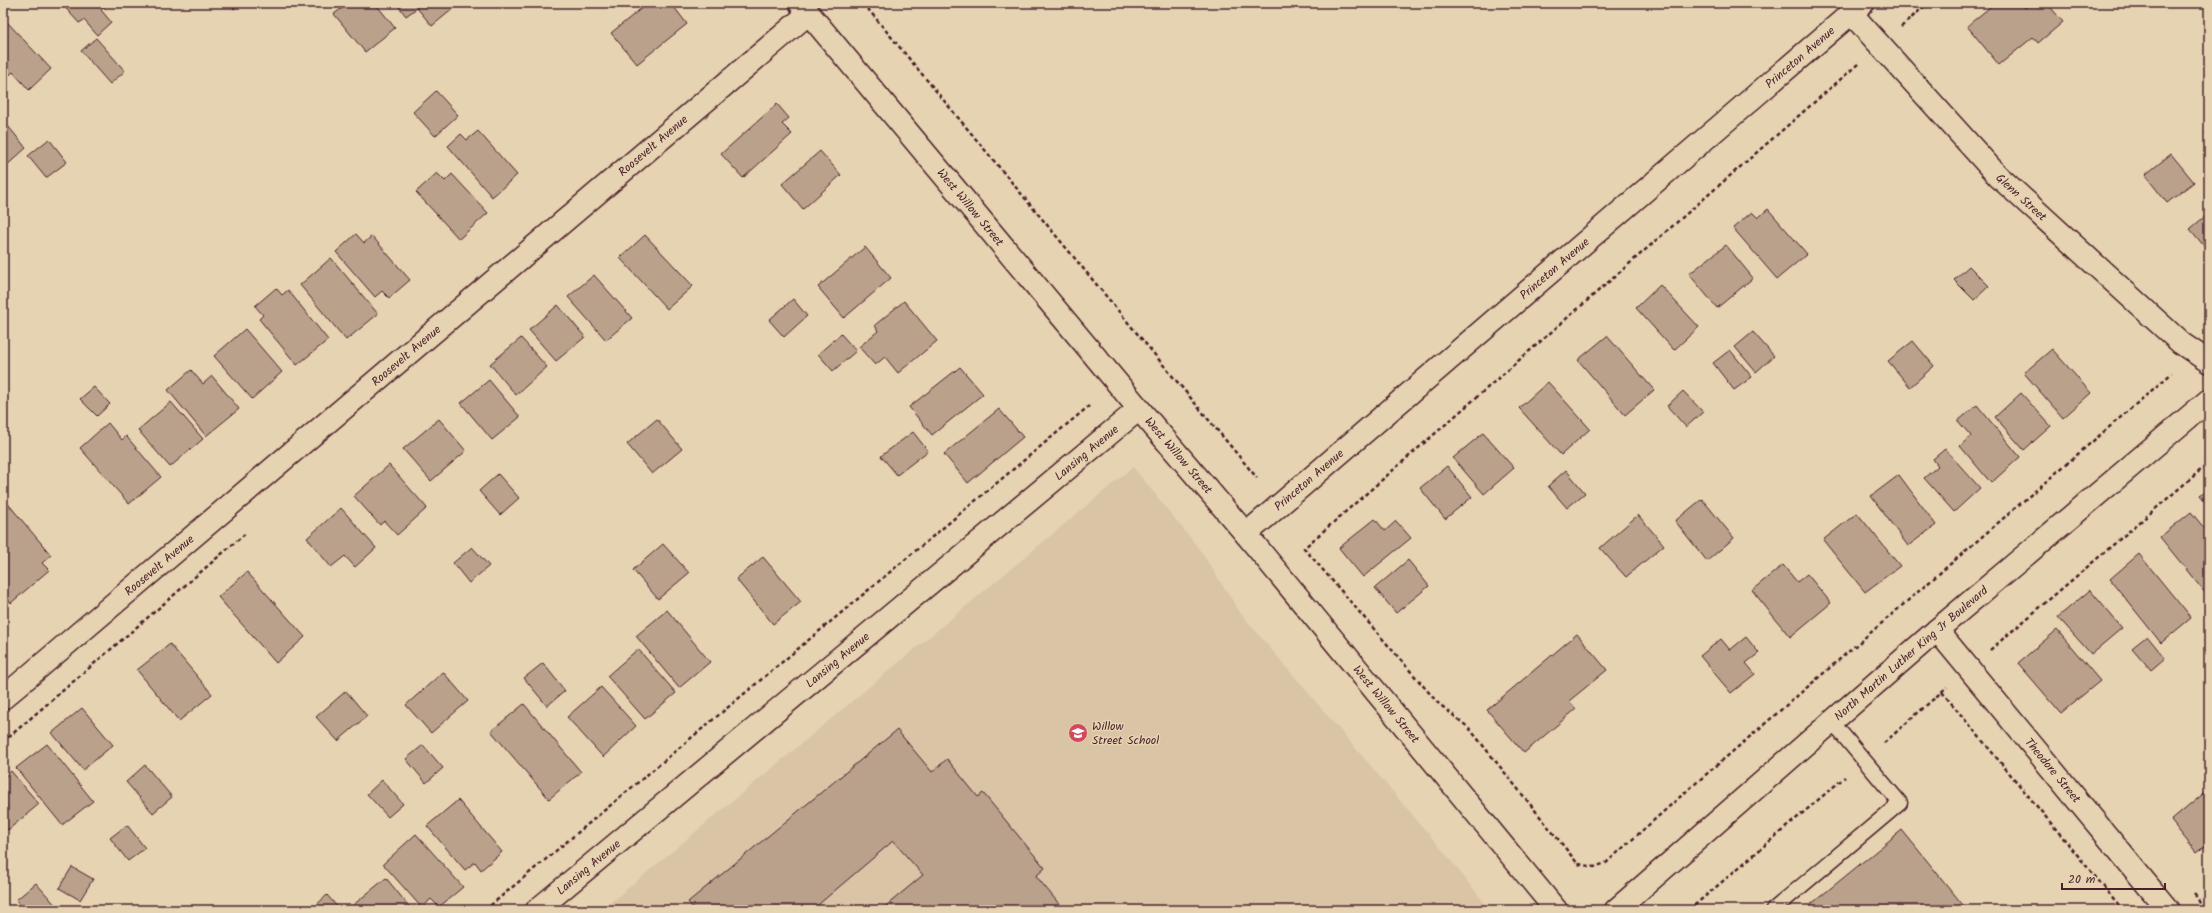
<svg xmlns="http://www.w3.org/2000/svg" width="2212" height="913" viewBox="0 0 2212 913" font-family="Kalam,sans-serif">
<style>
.built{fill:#d9c4a6}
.building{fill:#baa18c;stroke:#4a1f2b}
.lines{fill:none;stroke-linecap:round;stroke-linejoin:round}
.lane-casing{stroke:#4a1f2b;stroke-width:17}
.street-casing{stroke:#4a1f2b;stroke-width:25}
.secondary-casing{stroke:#4a1f2b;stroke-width:25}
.path{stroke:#4a1f2b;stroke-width:2.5;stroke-dasharray:4 3;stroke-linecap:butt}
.lane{stroke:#e6d3b1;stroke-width:14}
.street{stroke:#e6d3b1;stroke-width:22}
.secondary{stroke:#e6d3b1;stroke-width:22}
.labels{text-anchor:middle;stroke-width:3;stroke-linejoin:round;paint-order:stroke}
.street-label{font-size:12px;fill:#4a1f2b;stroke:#e6d3b1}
.poi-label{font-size:12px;fill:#4a1f2b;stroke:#e6d3b1;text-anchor:start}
</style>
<rect width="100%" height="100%" fill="#e6d3b1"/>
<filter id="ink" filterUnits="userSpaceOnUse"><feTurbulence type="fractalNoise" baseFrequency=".025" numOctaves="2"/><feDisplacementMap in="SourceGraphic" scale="8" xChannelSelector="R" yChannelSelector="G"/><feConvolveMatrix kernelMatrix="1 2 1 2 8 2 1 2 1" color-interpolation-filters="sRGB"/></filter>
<g filter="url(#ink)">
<path class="built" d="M 1133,467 L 1200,550 L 1241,614 L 1444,852 L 1487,906 L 1487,910 L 602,910 Z"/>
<g class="building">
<path d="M 61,3 L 109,3 L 101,10 L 111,22 L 97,35 L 84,20 L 79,23 Z"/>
<path d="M 230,3 L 241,3 L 234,9 Z"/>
<path d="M 349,3 L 375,3 L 395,28 L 365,52 L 334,14 Z"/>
<path d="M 396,3 L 451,3 L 454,8 L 432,26 L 417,8 L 406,16 Z"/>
<path d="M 648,3 L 671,3 L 687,24 L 637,64 L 611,33 Z"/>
<path d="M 1995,3 L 2021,3 L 2025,8 L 2031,3 L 2047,3 L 2063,22 L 2038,43 L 2033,37 L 1999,65 L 1967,26 Z"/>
<path d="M 7,22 L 51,69 L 29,90 L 13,72 L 6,78 L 3,74 L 3,26 Z"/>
<path d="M 96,38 L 125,71 L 110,84 L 81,51 Z"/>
<path d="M 436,91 L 458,115 L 435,136 L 413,112 Z"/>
<path d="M 777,104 L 789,118 L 782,124 L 792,134 L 743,178 L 721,154 Z"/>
<path d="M 3,120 L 26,148 L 5,167 L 3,165 Z"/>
<path d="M 2209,129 L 2209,137 L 2205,132 Z"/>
<path d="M 478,131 L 517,175 L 492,197 L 448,146 L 461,134 L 467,140 Z"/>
<path d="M 49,139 L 67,162 L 46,178 L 28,156 Z"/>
<path d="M 820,151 L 841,175 L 803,209 L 782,184 Z"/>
<path d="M 2171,154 L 2194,182 L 2167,203 L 2145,175 Z"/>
<path d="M 437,173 L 445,181 L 452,174 L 488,213 L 459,239 L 416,192 Z"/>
<path d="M 1768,209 L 1807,254 L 1777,279 L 1733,228 L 1752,212 L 1758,218 Z"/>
<path d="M 2209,213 L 2209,252 L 2190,229 Z"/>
<path d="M 356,234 L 364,243 L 372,236 L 410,280 L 389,298 L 382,291 L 375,297 L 336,252 Z"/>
<path d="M 645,235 L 693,286 L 667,309 L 620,258 Z"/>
<path d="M 1726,245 L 1753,278 L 1717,308 L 1689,274 Z"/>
<path d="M 865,247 L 891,278 L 844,318 L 818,287 Z"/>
<path d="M 331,258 L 378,314 L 346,340 L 300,285 Z"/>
<path d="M 1969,266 L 1989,286 L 1974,300 L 1954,280 Z"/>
<path d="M 594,275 L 632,318 L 606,340 L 568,297 Z"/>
<path d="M 1660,285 L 1699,327 L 1674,350 L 1636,308 Z"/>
<path d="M 276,288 L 282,295 L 288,290 L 328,340 L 297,365 L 259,319 L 263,315 L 255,306 Z"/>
<path d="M 793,299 L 807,316 L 784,337 L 769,320 Z"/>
<path d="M 904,301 L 937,341 L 898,373 L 885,357 L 875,365 L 859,347 L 878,331 L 875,325 Z"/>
<path d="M 558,305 L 585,337 L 556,361 L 529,330 Z"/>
<path d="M 245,329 L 282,372 L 252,399 L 214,356 Z"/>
<path d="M 1753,332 L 1774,356 L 1756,372 L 1735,347 Z"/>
<path d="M 841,334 L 856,351 L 833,371 L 818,354 Z"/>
<path d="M 1607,336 L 1654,390 L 1625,415 L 1578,360 Z"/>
<path d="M 521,338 L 547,367 L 516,395 L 490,364 Z"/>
<path d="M 1913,341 L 1934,366 L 1910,387 L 1888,361 Z"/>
<path d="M 2052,349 L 2091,393 L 2063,418 L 2024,373 Z"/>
<path d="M 1730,350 L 1752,377 L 1734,390 L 1713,363 Z"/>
<path d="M 960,367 L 983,394 L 932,435 L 909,407 Z"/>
<path d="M 191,370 L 203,384 L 212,376 L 239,409 L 206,436 L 168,390 Z"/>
<path d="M 489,380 L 520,417 L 492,440 L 461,403 Z"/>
<path d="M 1548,382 L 1590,429 L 1561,455 L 1519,408 Z"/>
<path d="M 94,387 L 110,404 L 97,416 L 80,399 Z"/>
<path d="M 1683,391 L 1703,412 L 1686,427 L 1667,406 Z"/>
<path d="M 2021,393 L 2051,426 L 2024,450 L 1995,417 Z"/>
<path d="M 171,402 L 203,439 L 170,467 L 138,430 Z"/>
<path d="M 1977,405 L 2020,457 L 1991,483 L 1960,446 L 1971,436 L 1958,421 Z"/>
<path d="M 999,409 L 1023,437 L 968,483 L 944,454 Z"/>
<path d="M 439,419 L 466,451 L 431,481 L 403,449 Z"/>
<path d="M 657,419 L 682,449 L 652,474 L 627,444 Z"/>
<path d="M 108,423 L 122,440 L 126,436 L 161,477 L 129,504 L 80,448 Z"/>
<path d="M 913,432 L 928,451 L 897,475 L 881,456 Z"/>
<path d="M 1483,433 L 1514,468 L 1484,494 L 1453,458 Z"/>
<path d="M 1945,449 L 1980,488 L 1954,512 L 1924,478 L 1938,466 L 1933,459 Z"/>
<path d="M 389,465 L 427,508 L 397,535 L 384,521 L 380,525 L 354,496 Z"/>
<path d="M 1447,466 L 1472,497 L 1445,519 L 1420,488 Z"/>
<path d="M 1566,470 L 1585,493 L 1567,508 L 1548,486 Z"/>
<path d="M 498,474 L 519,498 L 500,515 L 479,491 Z"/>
<path d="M 1899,475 L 1936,525 L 1908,546 L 1871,496 Z"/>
<path d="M 2209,488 L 2209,506 L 2200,495 Z"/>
<path d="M 4,499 L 51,555 L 42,563 L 49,570 L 11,603 L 3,594 Z"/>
<path d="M 1702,499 L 1734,538 L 1707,561 L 1675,521 Z"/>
<path d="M 341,508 L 376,548 L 355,567 L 345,556 L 331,567 L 307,538 Z"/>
<path d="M 2191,512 L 2209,534 L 2209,591 L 2206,594 L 2160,537 Z"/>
<path d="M 1857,513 L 1900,566 L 1865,592 L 1823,540 Z"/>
<path d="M 1638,515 L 1664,545 L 1626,577 L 1600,548 Z"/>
<path d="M 1375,519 L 1385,531 L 1396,521 L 1411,538 L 1363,577 L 1339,548 Z"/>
<path d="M 663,544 L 689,573 L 658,599 L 633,570 Z"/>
<path d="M 472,547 L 489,566 L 469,583 L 453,563 Z"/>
<path d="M 2139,554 L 2191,618 L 2161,643 L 2110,579 Z"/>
<path d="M 763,557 L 801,602 L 773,624 L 736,579 Z"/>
<path d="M 1408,560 L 1429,586 L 1396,613 L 1375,588 Z"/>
<path d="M 1783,565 L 1797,582 L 1807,574 L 1831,603 L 1790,637 L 1752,590 Z"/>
<path d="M 247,572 L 305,637 L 276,663 L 218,597 Z"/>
<path d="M 2090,590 L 2122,628 L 2091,654 L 2058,617 Z"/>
<path d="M 667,610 L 710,662 L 679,688 L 636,636 Z"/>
<path d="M 2057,630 L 2100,681 L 2061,713 L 2018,663 Z"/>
<path d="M 1577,634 L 1607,670 L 1569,701 L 1576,709 L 1524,753 L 1487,710 Z"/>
<path d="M 2147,636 L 2165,658 L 2151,670 L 2132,648 Z"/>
<path d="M 1746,637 L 1759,653 L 1746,663 L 1755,674 L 1731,693 L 1700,656 L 1721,639 L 1730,650 Z"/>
<path d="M 170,644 L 212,694 L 179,721 L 137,670 Z"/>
<path d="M 638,649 L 676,693 L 645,719 L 607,676 Z"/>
<path d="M 543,663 L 565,691 L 547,706 L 524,678 Z"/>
<path d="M 443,672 L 468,701 L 431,733 L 406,705 Z"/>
<path d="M 601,687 L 636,726 L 603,757 L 567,717 Z"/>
<path d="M 346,691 L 367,716 L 338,741 L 316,717 Z"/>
<path d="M 524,704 L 581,772 L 549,799 L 491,731 Z"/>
<path d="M 82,708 L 113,745 L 83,770 L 52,733 Z"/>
<path d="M 897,730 L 932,772 L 947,759 L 978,797 L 983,793 L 1045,868 L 1036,876 L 1064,910 L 881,910 L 923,875 L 893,841 L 812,910 L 695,910 L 688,902 Z"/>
<path d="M 47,744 L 93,801 L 62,825 L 16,768 Z"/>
<path d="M 423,745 L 443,768 L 426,783 L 406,759 Z"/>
<path d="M 145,765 L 172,797 L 153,813 L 126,782 Z"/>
<path d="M 11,771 L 39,804 L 8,830 L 3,823 L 3,778 Z"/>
<path d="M 382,780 L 403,804 L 388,817 L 367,794 Z"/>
<path d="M 2209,789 L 2209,842 L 2196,852 L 2171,821 Z"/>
<path d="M 458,800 L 502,852 L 481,870 L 475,862 L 465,870 L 427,826 Z"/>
<path d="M 127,825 L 145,848 L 128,861 L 110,838 Z"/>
<path d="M 1902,830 L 1967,910 L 1810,910 L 1810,905 Z"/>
<path d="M 416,834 L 463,887 L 439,907 L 431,899 L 422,908 L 383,864 Z"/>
<path d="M 72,867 L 93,879 L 80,900 L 59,888 Z"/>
<path d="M 386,878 L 412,910 L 355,910 L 352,906 Z"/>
<path d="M 36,883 L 58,908 L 55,910 L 24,910 L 16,900 Z"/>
<path d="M 327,895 L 340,910 L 311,910 Z"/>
</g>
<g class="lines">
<defs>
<path id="lane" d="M 1773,910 L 1900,803 L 1832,722"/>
<g id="street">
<path id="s1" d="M 1851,13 L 1998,176 L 2181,343 L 2209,362"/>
<path id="s2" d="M 1246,534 L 1863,3"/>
<path id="s3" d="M 1937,630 L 2168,910"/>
<path id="s4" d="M 3,698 L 809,13"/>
<path id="s5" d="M 537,910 L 1139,409"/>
</g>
<g id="secondary">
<path id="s6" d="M 800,3 L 1139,409 L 1246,534 L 1556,910"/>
<path id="s7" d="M 1616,910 L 1937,630 L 2209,400"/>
</g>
</defs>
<use href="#lane" class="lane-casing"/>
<use href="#street" class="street-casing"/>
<use href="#secondary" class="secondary-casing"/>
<g class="path">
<path d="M 863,3 L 1257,478"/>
<path d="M 1901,27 L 1928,3"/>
<path d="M 1858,64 L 1304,548 L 1438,703 L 1469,728 L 1578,864 L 1594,867 L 1606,863 L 1681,796 L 2172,373"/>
<path d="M 1990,650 L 2209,463"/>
<path d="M 1942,692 L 2123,910"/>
<path d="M 3,742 L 246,533"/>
<path d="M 1884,743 L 1947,687"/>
<path d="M 2194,894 L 2208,910"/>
<path d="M 485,910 L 1089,406"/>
<path d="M 1689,910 L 1845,777"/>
</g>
<use href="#lane" class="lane"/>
<use href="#street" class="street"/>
<use href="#secondary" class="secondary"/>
</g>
</g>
<defs>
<symbol id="school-disc" viewBox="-11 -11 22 22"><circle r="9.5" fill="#d1495b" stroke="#e6d3b1"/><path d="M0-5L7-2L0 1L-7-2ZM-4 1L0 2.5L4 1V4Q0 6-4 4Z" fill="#fff"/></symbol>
</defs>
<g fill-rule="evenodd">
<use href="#school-disc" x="1067" y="722" width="22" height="22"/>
</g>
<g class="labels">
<g class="street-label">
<text dy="4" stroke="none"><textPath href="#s2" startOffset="731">Princeton Avenue</textPath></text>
<text dy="4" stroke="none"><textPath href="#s4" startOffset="853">Roosevelt Avenue</textPath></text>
<text dy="4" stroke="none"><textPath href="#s1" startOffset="251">Glenn Street</textPath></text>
<text dy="4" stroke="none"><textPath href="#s6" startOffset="266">West Willow Street</textPath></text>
<text dy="4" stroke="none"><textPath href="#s2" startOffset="407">Princeton Avenue</textPath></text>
<text dy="4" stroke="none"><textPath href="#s4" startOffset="529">Roosevelt Avenue</textPath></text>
<text dy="4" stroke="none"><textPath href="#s5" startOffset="715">Lansing Avenue</textPath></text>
<text dy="4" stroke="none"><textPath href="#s6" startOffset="590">West Willow Street</textPath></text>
<text dy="4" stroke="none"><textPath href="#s2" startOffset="83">Princeton Avenue</textPath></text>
<text dy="4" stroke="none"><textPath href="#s4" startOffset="205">Roosevelt Avenue</textPath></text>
<text dy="4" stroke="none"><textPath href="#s7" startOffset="391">North Martin Luther King Jr Boulevard</textPath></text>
<text dy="4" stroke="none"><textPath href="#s5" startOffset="391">Lansing Avenue</textPath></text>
<text dy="4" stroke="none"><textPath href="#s6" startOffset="914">West Willow Street</textPath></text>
<text dy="4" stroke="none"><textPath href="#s3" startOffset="182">Theodore Street</textPath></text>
<text dy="4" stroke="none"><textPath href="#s5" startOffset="67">Lansing Avenue</textPath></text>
</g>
<g class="poi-label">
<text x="1092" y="730">Willow<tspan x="1092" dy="14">Street School</tspan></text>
</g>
</g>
<rect width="2212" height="913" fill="none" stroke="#e6d3b1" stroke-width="16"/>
<rect x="8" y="8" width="2196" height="897" fill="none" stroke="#4a1f2b" stroke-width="1.5" filter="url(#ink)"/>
<path d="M2062 883v6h103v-6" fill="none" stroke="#4a1f2b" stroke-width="2"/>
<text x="2068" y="883" font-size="12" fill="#4a1f2b" stroke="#e6d3b1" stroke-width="3" paint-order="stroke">20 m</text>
</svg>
